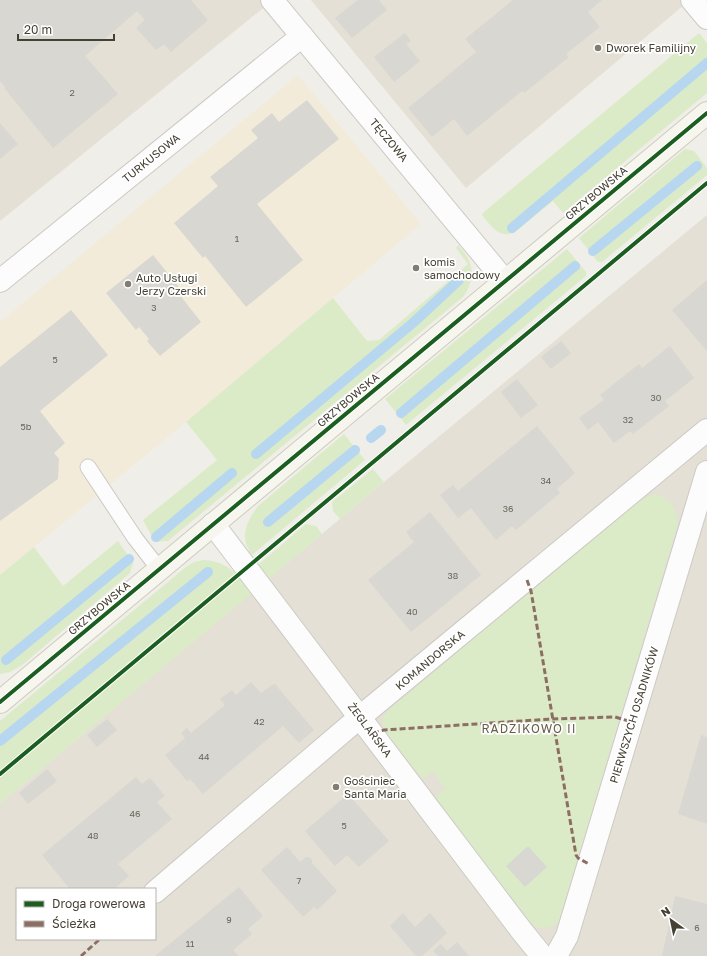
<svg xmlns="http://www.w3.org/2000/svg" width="707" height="956" viewBox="0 0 707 956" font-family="'Golos Text',sans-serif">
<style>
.residential{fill:#e4e0d5;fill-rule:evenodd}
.commercial{fill:#f3ebda}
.green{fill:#dbebc7}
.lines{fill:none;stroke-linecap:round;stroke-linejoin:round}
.stream{stroke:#b7d6ef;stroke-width:10}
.building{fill:#d9d7d1}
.lane-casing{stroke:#cccac4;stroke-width:17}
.street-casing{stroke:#cccac4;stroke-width:24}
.secondary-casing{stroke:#cfcbbf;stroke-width:24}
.lane{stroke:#fdfcfc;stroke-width:15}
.street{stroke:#fdfcfc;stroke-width:22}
.secondary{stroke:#f6f5ee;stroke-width:22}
.quiet{stroke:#8d6e63;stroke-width:3;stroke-dasharray:6 3;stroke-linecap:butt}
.cycleway-casing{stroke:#fff;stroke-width:6}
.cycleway{stroke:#1b5e20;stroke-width:4}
.poi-dot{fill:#817d73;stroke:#fff;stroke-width:1.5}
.labels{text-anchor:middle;stroke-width:3.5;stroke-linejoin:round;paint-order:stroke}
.number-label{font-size:9px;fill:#6b665c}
.poi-label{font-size:11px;fill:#454034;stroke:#fff;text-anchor:start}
.street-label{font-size:11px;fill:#454034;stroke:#fff}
.neighbourhood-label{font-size:12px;letter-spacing:1px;fill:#685e4b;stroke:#fff}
</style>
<rect width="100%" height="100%" fill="#f0eee8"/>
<g class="residential">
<path d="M 0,0 L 273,0 L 0,221 Z"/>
<path d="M 311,0 L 690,0 L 466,188 Z"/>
<path d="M 707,215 L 707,956 L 0,956 L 0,804 L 384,482 ZM 17,889 L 155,889 L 155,939 L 17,939 Z"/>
</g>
<path class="commercial" d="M 298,75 L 421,224 L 186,422 L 0,575 L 0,322 Z"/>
<g class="green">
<path d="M 699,33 L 707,43 L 707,93 L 563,213 L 553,201 L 515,232 C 500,240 491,226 482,215 L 484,212 Z"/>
<path d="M 685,149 L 694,151 L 707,168 L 707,175 L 602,262 L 598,262 L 579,238 Z"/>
<path d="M 458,245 C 474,262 476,276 464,296 L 168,541 L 155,542 L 143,520 L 217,460 L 186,422 L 333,298 L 367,341 L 379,340 L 468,264 L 456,248 Z"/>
<path d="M 567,249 L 586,272 L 586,276 L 406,425 L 385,399 Z"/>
<path d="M 344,434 L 365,460 L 252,555 C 239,538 246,522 258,506 Z"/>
<path d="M 373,469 L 384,482 L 340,519 L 333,511 L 332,502 Z"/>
<path d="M 656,494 C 671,500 676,507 678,523 L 559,921 C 550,929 540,931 531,923 L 435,797 L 445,789 L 433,771 L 422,779 L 384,730 C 380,719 384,715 392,707 L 643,498 Z"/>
<path d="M 306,524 L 316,526 L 322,534 L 269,579 L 258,565 Z"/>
<path d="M 118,541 L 133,563 L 130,573 L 21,666 L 10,672 L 0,674 L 0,575 L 34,547 L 63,586 Z"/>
<path d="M 203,560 C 229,561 237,575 251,594 L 0,804 L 0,721 L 186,567 L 194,562 Z"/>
</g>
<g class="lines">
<g class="stream">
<path d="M 512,228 L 707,63"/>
<path d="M 593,251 L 697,166"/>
<path d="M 401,413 L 575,266"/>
<path d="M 371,438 L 381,430"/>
<path d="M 256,454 L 414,322 L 459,280"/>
<path d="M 268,522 L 355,450"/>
<path d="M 156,537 L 232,473"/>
<path d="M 6,660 L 129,559"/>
<path d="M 0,741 L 208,572"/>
</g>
</g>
<g class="building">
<path d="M 0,0 L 191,0 L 208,20 L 171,52 L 164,44 L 156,50 L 136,28 L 145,20 L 137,11 L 85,56 L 118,94 L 53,148 L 5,89 L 5,87 L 0,81 Z"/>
<path d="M 358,0 L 379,0 L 387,10 L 352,38 L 335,18 Z"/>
<path d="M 513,0 L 602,0 L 588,12 L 600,27 L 566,54 L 569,57 L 524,93 L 522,91 L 467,136 L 454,119 L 432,137 L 408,108 L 476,52 L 465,39 Z"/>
<path d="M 405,33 L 411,41 L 406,44 L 420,61 L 394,82 L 374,57 Z"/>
<path d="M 307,100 L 339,139 L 257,204 L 303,260 L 246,307 L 205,256 L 203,258 L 174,223 L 218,186 L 210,177 L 258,138 L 251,130 L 272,113 L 279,122 Z"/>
<path d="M 0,123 L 18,144 L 0,159 Z"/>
<path d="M 153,255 L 182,291 L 179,294 L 201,322 L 160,356 L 147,341 L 149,339 L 139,327 L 136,330 L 106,293 Z"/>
<path d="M 707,280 L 707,351 L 672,310 Z"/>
<path d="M 71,310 L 108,355 L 40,411 L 65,443 L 54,453 L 59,459 L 58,479 L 0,521 L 0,367 Z"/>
<path d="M 561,341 L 571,353 L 551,369 L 541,357 Z"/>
<path d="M 670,346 L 694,378 L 665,401 L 669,406 L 633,434 L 630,431 L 614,443 L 598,422 L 588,430 L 579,418 L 604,400 L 600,395 L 639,364 L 642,368 Z"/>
<path d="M 517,379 L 538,405 L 521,418 L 501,392 Z"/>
<path d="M 537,426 L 575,473 L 557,489 L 560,493 L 516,530 L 512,526 L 496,540 L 471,508 L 458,518 L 440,495 L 453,485 L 458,491 Z"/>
<path d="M 430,512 L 481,575 L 411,632 L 368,580 L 414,542 L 406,532 Z"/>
<path d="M 251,682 L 261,693 L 272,685 L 275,684 L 314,730 L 299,743 L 283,726 L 203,794 L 190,779 L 187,781 L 165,755 L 185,738 L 181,733 L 187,728 L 191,733 L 225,705 L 220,699 L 232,690 L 236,695 Z"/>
<path d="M 107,719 L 117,730 L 97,747 L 87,735 Z"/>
<path d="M 701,735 L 707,737 L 707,824 L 678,814 Z"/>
<path d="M 47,769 L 57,781 L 28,804 L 19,793 Z"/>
<path d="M 136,777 L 142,784 L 150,778 L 165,796 L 157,802 L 172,819 L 118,864 L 129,876 L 114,889 L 70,889 L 42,855 Z"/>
<path d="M 348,794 L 389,841 L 359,867 L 347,855 L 335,866 L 305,831 Z"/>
<path d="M 528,846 L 547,867 L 525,887 L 506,866 Z"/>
<path d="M 287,847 L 300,862 L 306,857 L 309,857 L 312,860 L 312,863 L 337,891 L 317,910 L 314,907 L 303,917 L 261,870 Z"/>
<path d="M 239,887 L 263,916 L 248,929 L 252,934 L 233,950 L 239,956 L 155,956 Z"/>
<path d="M 675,896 L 707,904 L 707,956 L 662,956 Z"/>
<path d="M 403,913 L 415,927 L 430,913 L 447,933 L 422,956 L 416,956 L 390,926 Z"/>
<path d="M 457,942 L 469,956 L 438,956 L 433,951 L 441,944 L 447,951 Z"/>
</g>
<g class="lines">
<defs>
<path id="lane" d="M 88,467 L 135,538 L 159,569"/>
<g id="street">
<path d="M 272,0 L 505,281"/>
<path d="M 692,0 L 707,18"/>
<path d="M 0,281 L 302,36"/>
<path d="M 213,524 L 521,930 L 542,956"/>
<path d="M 155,892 L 360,717 L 707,430"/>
<path d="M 556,956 L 567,936 L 707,472"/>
</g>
<path id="secondary" d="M 0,702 L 707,113"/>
</defs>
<use href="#lane" class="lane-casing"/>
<use href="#street" class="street-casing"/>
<use href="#secondary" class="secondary-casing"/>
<use href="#lane" class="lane"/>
<use href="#street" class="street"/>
<use href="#secondary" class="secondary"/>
<g class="quiet">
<path d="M 527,580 L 531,591 L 576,855 L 578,858 L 589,864"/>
<path d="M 373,733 L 384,730 L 552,719 L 615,717 L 632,722"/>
<path d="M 81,956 L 100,939"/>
</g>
<defs>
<g id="cycleway">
<path d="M 0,702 L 707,113"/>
<path d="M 0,774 L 707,183"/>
</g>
</defs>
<use href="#cycleway" class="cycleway-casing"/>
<use href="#cycleway" class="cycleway"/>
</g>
<g class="poi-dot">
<circle cx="598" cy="48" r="4"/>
<circle cx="416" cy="268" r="4"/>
<circle cx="128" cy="284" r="4"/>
<circle cx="336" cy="787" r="4"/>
</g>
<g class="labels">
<g class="number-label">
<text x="72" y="96">2</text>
<text x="237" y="242">1</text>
<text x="154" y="311">3</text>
<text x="55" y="363">5</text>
<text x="656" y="401">30</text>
<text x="628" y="423">32</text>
<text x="26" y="430">5b</text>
<text x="546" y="484">34</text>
<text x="508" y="512">36</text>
<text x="453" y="579">38</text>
<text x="412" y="615">40</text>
<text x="259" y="725">42</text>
<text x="204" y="760">44</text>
<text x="135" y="817">46</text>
<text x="344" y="829">5</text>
<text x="93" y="839">48</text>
<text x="299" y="884">7</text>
<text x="229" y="923">9</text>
<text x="697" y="931">6</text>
<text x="190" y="947">11</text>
</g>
<g class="poi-label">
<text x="606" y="52">Dworek Familijny</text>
<text x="424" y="266">komis<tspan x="424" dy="13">samochodowy</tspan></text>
<text x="136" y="282">Auto Usługi<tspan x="136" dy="13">Jerzy Czerski</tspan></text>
<text x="344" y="785">Gościniec<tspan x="344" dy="13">Santa Maria</tspan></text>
</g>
<g class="street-label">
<text transform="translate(389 140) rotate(50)" y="4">TĘCZOWA</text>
<text transform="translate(151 158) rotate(-39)" y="4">TURKUSOWA</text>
<text transform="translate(596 193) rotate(-40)" y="4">GRZYBOWSKA</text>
<text transform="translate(348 400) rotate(-40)" y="4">GRZYBOWSKA</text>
<text transform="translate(99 608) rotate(-40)" y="4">GRZYBOWSKA</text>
<text transform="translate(430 660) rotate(-40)" y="4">KOMANDORSKA</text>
<text transform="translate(634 715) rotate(-73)" y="4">PIERWSZYCH OSADNIKÓW</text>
<text transform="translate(370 730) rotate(53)" y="4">ŻEGLARSKA</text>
</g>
<g class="neighbourhood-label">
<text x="529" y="733">RADZIKOWO II</text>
</g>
</g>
<rect x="16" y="888" width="140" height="52" fill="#ffffff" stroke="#b5b3ae"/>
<rect x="24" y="901" width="20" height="6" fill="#1b5e20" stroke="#b5b3ae"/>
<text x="52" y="908" font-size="12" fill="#454034">Droga rowerowa</text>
<rect x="24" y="921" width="20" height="6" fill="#8d6e63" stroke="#b5b3ae"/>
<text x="52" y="928" font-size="12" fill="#454034">Ścieżka</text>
<g transform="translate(671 920) rotate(327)" stroke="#ffffff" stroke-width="3" paint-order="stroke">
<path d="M0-3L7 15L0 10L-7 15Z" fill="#454034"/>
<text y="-6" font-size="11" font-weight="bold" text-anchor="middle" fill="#454034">N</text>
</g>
<path d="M18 34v6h96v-6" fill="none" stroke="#454034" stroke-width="2"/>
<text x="24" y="34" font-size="12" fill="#454034" stroke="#ffffff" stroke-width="3" paint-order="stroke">20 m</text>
</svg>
